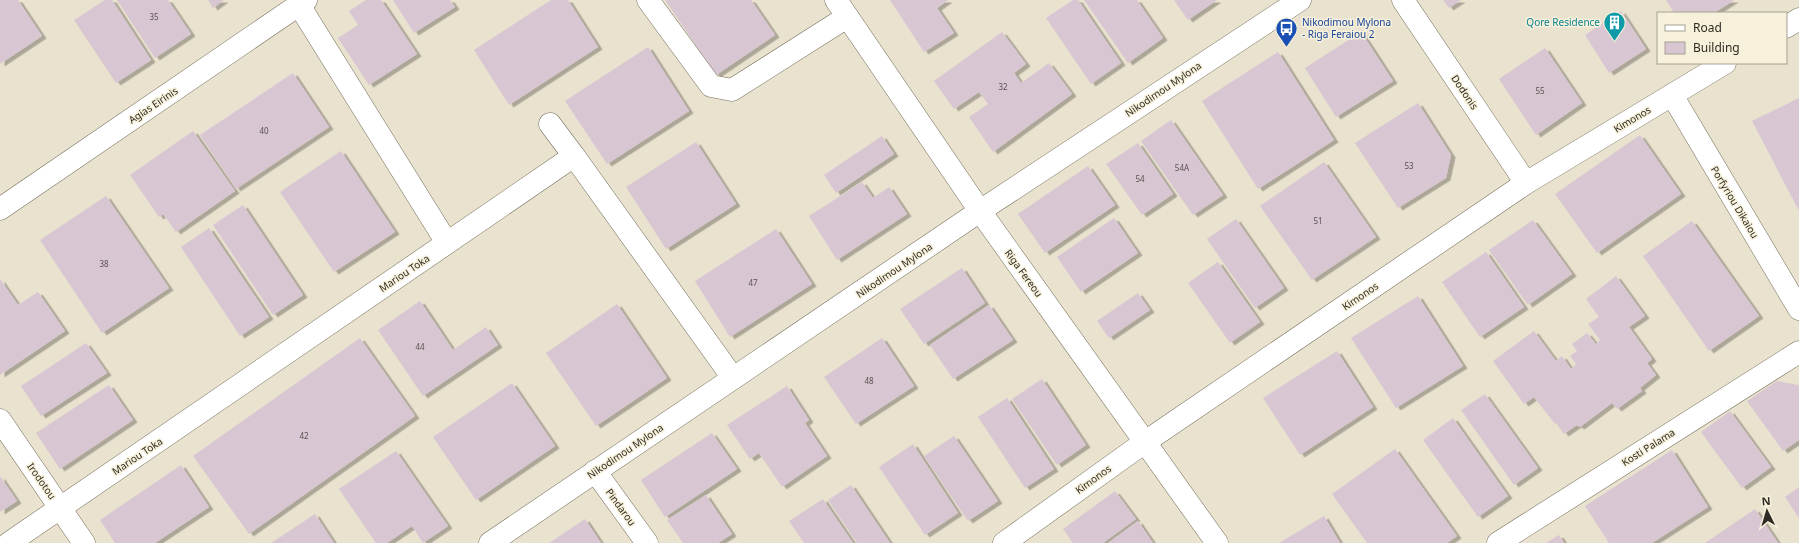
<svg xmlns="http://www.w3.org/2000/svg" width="1799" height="543" viewBox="0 0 1799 543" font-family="'Noto Sans',sans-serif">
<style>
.building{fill:#d9c6d3;filter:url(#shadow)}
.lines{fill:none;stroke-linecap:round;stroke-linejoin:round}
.minor-casing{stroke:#76705e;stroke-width:23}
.minor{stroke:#fff;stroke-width:22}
.labels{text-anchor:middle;stroke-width:3;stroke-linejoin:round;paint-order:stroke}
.number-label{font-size:8px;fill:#58524f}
.transit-label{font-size:10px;fill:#164399;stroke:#f7f0db;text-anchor:start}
.culture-label{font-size:10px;fill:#0d838f;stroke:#f7f0db;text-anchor:end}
.street-label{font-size:10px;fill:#2d2b23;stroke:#f7f0db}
</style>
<defs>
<filter id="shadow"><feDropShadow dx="4.5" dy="2.5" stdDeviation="0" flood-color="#0004"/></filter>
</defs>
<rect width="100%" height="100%" fill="#e9e2ce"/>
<g class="building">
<path d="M 0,0 L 18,0 L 42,36 L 0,64 Z"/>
<path d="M 105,0 L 112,0 L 151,60 L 116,83 L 74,20 Z"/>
<path d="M 117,0 L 168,0 L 191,34 L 155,58 Z"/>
<path d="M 208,0 L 224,0 L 213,8 Z"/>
<path d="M 366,0 L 381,0 L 417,54 L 369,85 L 338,38 L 358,25 L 349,11 Z"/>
<path d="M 393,0 L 450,0 L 455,7 L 414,33 Z"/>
<path d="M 551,0 L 568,0 L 598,47 L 509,105 L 474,50 Z"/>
<path d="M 665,0 L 751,0 L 775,35 L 716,75 Z"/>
<path d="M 890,0 L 948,0 L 937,8 L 954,33 L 924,52 Z"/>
<path d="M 1073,0 L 1078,0 L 1121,63 L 1091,84 L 1046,18 Z"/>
<path d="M 1084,0 L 1137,0 L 1163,38 L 1128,63 Z"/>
<path d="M 1174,0 L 1217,0 L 1188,20 Z"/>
<path d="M 1443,0 L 1461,0 L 1449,8 Z"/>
<path d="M 1666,0 L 1734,0 L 1714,13 L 1674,13 Z"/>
<path d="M 1621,11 L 1646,49 L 1609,73 L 1585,35 Z"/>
<path d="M 1002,32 L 1026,64 L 1014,73 L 1021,83 L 1049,63 L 1072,94 L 993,152 L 969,117 L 988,104 L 979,92 L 954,109 L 934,81 Z"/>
<path d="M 1361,32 L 1393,81 L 1336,117 L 1305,68 Z"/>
<path d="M 648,47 L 689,111 L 607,164 L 565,101 Z"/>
<path d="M 1545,48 L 1582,103 L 1536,135 L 1499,79 Z"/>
<path d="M 1278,52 L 1334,140 L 1258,189 L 1202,101 Z"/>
<path d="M 293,73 L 329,127 L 236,189 L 200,135 Z"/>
<path d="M 1799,98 L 1799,211 L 1752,121 Z"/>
<path d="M 1418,103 L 1451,155 L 1446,178 L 1398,208 L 1355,143 Z"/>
<path d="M 1171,120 L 1223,195 L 1193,215 L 1141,141 Z"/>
<path d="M 193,131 L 235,191 L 176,232 L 163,214 L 159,217 L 130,175 Z"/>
<path d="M 1640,135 L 1681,194 L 1597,253 L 1555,194 Z"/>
<path d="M 882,136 L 894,154 L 836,193 L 824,175 Z"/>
<path d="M 696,142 L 736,204 L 666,249 L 626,187 Z"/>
<path d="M 1138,143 L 1173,194 L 1142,215 L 1106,164 Z"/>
<path d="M 341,151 L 395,232 L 334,272 L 280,192 Z"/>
<path d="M 1324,162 L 1376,237 L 1312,280 L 1260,206 Z"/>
<path d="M 1088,166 L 1115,205 L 1045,253 L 1018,214 Z"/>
<path d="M 862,182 L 873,198 L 889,187 L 907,214 L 837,260 L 809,216 Z"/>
<path d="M 106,196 L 169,288 L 102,333 L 40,240 Z"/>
<path d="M 243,205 L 303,295 L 273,315 L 213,225 Z"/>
<path d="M 1114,218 L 1138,253 L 1081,292 L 1057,257 Z"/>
<path d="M 1236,219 L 1284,288 L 1255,308 L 1207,239 Z"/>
<path d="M 1533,220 L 1572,274 L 1528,305 L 1489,250 Z"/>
<path d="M 1692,221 L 1759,316 L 1709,351 L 1643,256 Z"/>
<path d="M 209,228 L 269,317 L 240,336 L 181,247 Z"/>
<path d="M 776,229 L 812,284 L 730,337 L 695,281 Z"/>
<path d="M 1486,252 L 1524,307 L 1480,337 L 1442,282 Z"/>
<path d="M 1218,262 L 1260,322 L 1230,343 L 1188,283 Z"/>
<path d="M 962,268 L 985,303 L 924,344 L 900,309 Z"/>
<path d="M 1616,276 L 1645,316 L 1629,327 L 1652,359 L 1647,363 L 1656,375 L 1640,388 L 1642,391 L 1617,409 L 1612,403 L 1580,427 L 1577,425 L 1564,434 L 1556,423 L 1555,424 L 1534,397 L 1524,404 L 1493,361 L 1534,331 L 1556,361 L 1562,356 L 1571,369 L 1576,364 L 1570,356 L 1577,351 L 1572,344 L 1587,333 L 1596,344 L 1600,340 L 1588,324 L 1599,317 L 1586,299 Z"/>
<path d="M 0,279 L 18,305 L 38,292 L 65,331 L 0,375 Z"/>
<path d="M 1138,293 L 1150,310 L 1109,338 L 1097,321 Z"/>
<path d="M 1418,296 L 1463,366 L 1396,408 L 1351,338 Z"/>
<path d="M 420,301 L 453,350 L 486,327 L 498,345 L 423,396 L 378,330 Z"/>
<path d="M 617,304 L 667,378 L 596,426 L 546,353 Z"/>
<path d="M 989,305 L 1013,340 L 953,379 L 930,345 Z"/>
<path d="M 360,338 L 415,416 L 249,534 L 193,456 Z"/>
<path d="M 882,338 L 914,386 L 856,424 L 824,377 Z"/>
<path d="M 86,343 L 107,373 L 41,416 L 21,386 Z"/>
<path d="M 1337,351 L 1373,407 L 1300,455 L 1263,398 Z"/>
<path d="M 1042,379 L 1086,445 L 1057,465 L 1012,399 Z"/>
<path d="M 1777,381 L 1798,385 L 1799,387 L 1799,440 L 1783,451 L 1747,401 Z"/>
<path d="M 512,383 L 555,446 L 476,500 L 433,437 Z"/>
<path d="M 109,385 L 133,420 L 60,469 L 36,433 Z"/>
<path d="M 787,386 L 809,420 L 805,423 L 827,456 L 782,487 L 759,453 L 750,459 L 727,425 Z"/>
<path d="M 1485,394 L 1538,468 L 1514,485 L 1461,410 Z"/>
<path d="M 1007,398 L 1054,469 L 1025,488 L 978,417 Z"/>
<path d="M 1730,411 L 1771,467 L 1742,488 L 1701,432 Z"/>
<path d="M 1453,418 L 1508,496 L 1478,517 L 1423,440 Z"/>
<path d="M 712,433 L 737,469 L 665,517 L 641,480 Z"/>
<path d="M 954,436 L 998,501 L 968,521 L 924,456 Z"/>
<path d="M 913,444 L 958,513 L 925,535 L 879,467 Z"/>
<path d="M 1395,449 L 1457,536 L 1447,543 L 1367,543 L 1332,494 Z"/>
<path d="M 1672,450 L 1708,507 L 1652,543 L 1609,543 L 1585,506 Z"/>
<path d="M 396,451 L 448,526 L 423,543 L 412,526 L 387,543 L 376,543 L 339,489 Z"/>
<path d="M 181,465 L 209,507 L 155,543 L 115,543 L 100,520 Z"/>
<path d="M 0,476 L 17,501 L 0,512 Z"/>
<path d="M 851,485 L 890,543 L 857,543 L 828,500 Z"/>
<path d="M 1799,487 L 1799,518 L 1785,497 Z"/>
<path d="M 1115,491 L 1136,519 L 1103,543 L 1073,543 L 1063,529 Z"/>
<path d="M 706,495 L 732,534 L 718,543 L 683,543 L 667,520 Z"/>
<path d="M 823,499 L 853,543 L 804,543 L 789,521 Z"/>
<path d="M 1755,509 L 1778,543 L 1705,543 Z"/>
<path d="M 315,514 L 334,543 L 271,543 Z"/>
<path d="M 1324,516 L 1340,543 L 1279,543 Z"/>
<path d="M 585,519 L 601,543 L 549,543 Z"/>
<path d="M 1138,521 L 1153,543 L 1108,543 Z"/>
<path d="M 1559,535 L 1564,543 L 1546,543 Z"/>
</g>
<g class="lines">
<defs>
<g id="minor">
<path d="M 648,0 L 711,86 L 732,90 L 847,17"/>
<path d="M 836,0 L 980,211 L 1217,543"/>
<path d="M 1403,0 L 1526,183"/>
<path d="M 299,5 L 447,243"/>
<path d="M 1786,27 L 1799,19"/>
<path d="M 1672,95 L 1799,309"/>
<path d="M 550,124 L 574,156"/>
<path d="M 0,209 L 306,0"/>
<path d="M 0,420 L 84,543"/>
<path d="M 595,471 L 647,543"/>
<path d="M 9,543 L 574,156 L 733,378"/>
<path d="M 490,543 L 980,211 L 1300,0"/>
<path d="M 1004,543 L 1145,442 L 1526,183 L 1725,63"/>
<path d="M 1498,543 L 1799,352"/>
</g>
</defs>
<use href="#minor" class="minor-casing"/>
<use href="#minor" class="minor"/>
</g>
<defs>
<symbol id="building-pin" viewBox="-11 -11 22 30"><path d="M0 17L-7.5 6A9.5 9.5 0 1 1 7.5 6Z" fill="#0f9aa8" stroke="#f7f0db"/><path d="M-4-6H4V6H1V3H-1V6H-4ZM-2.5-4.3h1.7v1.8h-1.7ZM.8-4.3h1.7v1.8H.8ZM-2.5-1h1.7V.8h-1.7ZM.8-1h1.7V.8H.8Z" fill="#fff"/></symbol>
<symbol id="bus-pin" viewBox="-11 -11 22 30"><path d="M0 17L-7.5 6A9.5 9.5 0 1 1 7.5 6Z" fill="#1a4fb4" stroke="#f7f0db"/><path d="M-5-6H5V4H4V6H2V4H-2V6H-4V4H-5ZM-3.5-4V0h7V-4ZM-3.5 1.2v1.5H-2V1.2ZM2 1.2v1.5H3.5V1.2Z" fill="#fff"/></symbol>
</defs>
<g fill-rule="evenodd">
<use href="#building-pin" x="1602" y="10" width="25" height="34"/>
<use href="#bus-pin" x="1274" y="16" width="25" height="34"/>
</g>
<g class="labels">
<g class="number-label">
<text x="154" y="20">35</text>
<text x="1003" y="90">32</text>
<text x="1540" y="94">55</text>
<text x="264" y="134">40</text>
<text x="1409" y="169">53</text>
<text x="1182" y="171">54A</text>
<text x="1140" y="182">54</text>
<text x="1318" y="224">51</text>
<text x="104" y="267">38</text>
<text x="753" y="286">47</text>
<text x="420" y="350">44</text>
<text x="869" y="384">48</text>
<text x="304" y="439">42</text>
</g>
<g class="transit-label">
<text x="1302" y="26">Nikodimou Mylona<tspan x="1302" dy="12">- Riga Feraiou 2</tspan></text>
</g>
<g class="culture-label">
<text x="1600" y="26">Qore Residence</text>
</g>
<g class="street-label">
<text transform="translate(1163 89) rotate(-34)" y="4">Nikodimou Mylona</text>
<text transform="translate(1465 92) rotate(56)" y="4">Dodonis</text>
<text transform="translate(153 105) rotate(-34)" y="4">Agias Eirinis</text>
<text transform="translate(1632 119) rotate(-31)" y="4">Kimonos</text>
<text transform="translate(1735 202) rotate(59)" y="4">Porfyriou Dikaiou</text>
<text transform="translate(894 270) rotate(-34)" y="4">Nikodimou Mylona</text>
<text transform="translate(404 273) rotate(-34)" y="4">Mariou Toka</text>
<text transform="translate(1024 273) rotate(54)" y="4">Riga Fereou</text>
<text transform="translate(1360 296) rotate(-34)" y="4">Kimonos</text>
<text transform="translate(1648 447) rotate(-32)" y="4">Kosti Palama</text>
<text transform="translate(625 451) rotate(-34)" y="4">Nikodimou Mylona</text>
<text transform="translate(137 456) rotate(-34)" y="4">Mariou Toka</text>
<text transform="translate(1093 479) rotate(-36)" y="4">Kimonos</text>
<text transform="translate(42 481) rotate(55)" y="4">Irodotou</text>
<text transform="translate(621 507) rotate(54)" y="4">Pindarou</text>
</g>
</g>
<rect x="1657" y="12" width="130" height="52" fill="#f7f0db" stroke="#a6a191"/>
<rect x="1665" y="25" width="20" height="6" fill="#ffffff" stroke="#a6a191"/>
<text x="1693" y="32" font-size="12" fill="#2d2b23">Road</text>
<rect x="1665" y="42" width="20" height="12" fill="#d9c6d3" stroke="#a6a191"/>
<text x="1693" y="52" font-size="12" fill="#2d2b23">Building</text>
<g transform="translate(1767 511) rotate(355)" stroke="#f7f0db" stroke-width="3" paint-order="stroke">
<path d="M0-3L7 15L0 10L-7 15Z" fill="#2d2b23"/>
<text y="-6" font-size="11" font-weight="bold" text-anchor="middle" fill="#2d2b23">N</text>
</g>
</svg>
